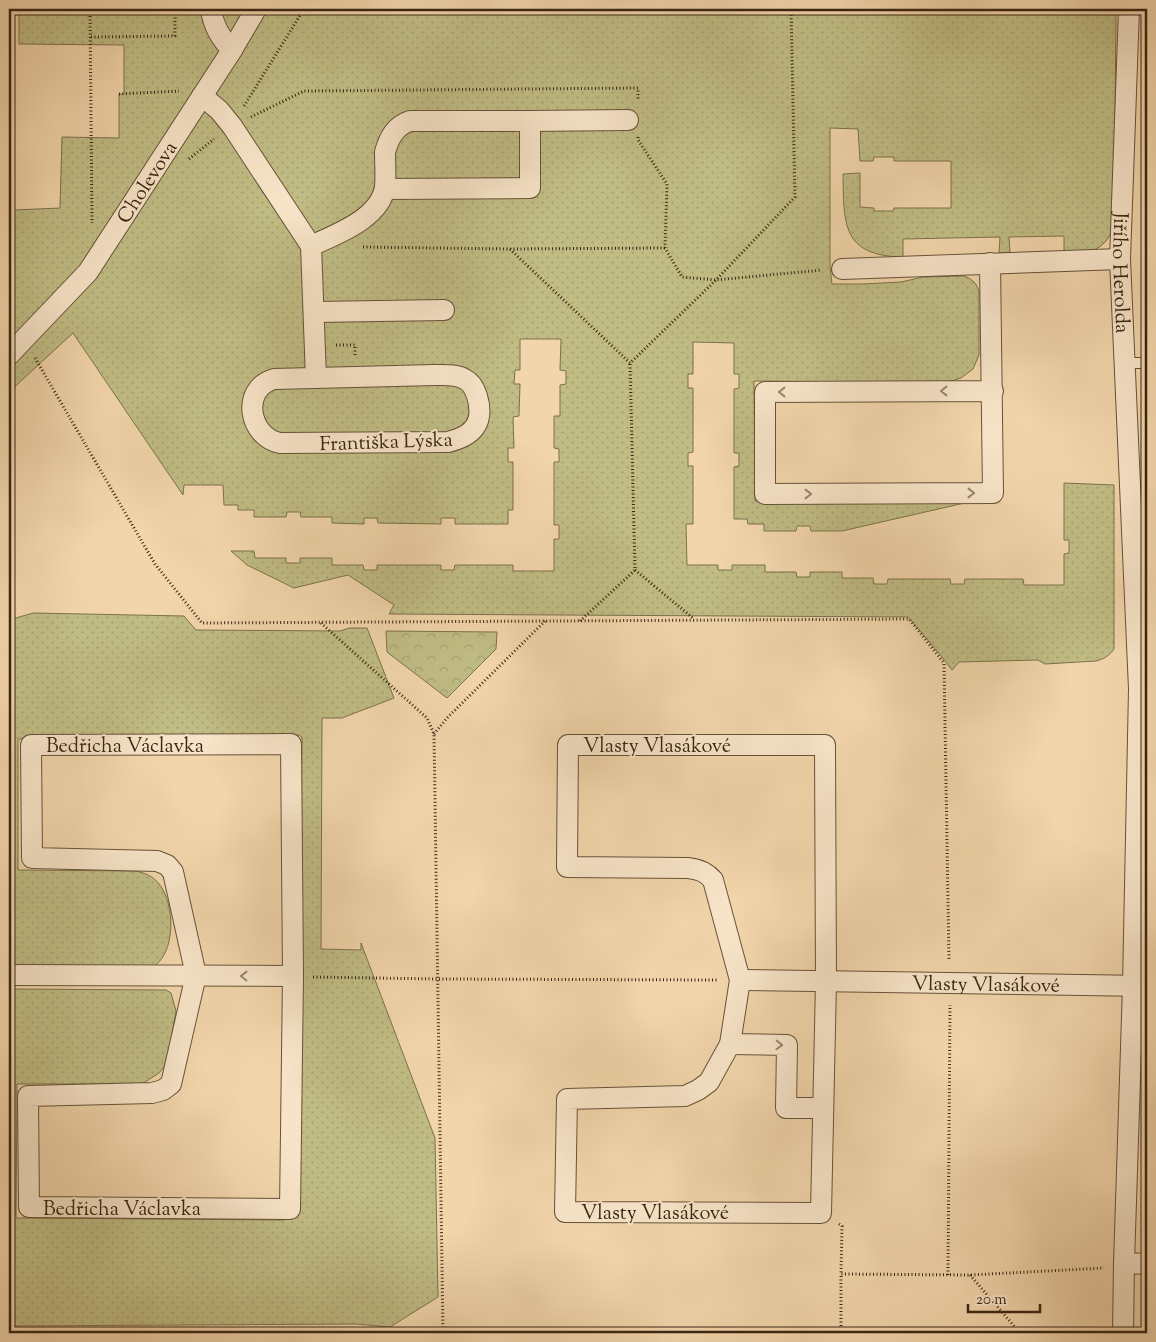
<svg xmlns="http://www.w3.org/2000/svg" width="1156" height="1342" viewBox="0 0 1156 1342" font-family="'Sorts Mill Goudy',serif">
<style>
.grass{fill:url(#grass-dots);stroke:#7c714b}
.park{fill:url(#park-crowns);stroke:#7c714b}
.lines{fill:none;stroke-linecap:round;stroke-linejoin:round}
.lane-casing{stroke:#675238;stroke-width:12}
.street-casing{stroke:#675238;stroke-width:22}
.path{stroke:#392612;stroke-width:3;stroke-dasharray:1 2.5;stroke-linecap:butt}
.lane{stroke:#f7e4c8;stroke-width:10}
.street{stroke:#f7e4c8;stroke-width:20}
.oneway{stroke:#98856d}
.labels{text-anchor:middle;stroke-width:4;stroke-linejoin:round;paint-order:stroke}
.street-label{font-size:20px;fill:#392612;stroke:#f7e4c8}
</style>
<defs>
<pattern id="grass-dots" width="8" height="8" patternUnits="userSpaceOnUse" patternTransform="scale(1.25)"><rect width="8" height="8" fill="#c0bc84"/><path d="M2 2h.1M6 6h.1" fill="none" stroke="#a6a171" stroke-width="1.8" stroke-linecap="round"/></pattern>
<pattern id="park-crowns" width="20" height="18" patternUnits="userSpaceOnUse" patternTransform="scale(1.25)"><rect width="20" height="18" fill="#c0bc84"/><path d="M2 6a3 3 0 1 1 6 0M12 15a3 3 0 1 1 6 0" fill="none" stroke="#a6a171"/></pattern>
</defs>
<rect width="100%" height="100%" fill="#f2d5ab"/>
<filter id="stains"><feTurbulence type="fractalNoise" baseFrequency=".004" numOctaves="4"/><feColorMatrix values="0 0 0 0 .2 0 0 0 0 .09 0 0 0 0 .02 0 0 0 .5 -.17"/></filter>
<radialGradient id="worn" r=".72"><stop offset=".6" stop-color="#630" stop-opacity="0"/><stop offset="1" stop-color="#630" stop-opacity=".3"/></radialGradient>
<g class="grass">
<path d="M 19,9 L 1116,9 L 1114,227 C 1102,254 1090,252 1064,252 L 1064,236 L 1009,237 L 1010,252 L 999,253 L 1000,237 L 903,239 L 903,257 C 841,256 844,223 843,174 L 860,173 L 860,207 L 874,208 L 874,211 L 893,211 L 894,208 L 951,208 L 951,161 L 894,161 L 894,157 L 874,157 L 873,161 L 860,161 L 858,129 L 830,128 L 830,267 L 832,284 L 863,284 L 901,282 L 923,277 L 964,276 C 972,279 977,283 979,292 L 979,355 L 973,369 L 961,378 L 944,383 L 754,381 L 755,501 L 969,502 L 842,531 L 811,531 L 810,526 L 797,526 L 796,531 L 764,531 L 764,524 L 748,524 L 747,519 L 734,519 L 734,467 L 739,466 L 739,453 L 734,453 L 734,389 L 739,388 L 739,374 L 734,374 L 734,343 L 693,342 L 693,374 L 688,374 L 688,388 L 693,388 L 693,452 L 688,453 L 688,466 L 693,466 L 693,524 L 686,524 L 687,565 L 718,565 L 718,570 L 732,570 L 732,565 L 765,565 L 765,572 L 796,572 L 797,577 L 810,577 L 810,572 L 842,572 L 842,578 L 873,578 L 874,584 L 887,584 L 888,579 L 950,579 L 951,584 L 964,584 L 965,579 L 1023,579 L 1024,585 L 1064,585 L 1064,554 L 1069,553 L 1069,540 L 1064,540 L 1064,483 L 1114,485 L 1114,649 C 1109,656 1104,659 1096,661 L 1045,664 L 1038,660 L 959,662 L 952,670 C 938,651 923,635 908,617 L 389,614 L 394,605 L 348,575 L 294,588 L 247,565 L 231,551 L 254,551 L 255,558 L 286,558 L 286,563 L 300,563 L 300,558 L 332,558 L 332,565 L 363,565 L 364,570 L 377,570 L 377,565 L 441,565 L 441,570 L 454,570 L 455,565 L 513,565 L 513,571 L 554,571 L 554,539 L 559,539 L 559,525 L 554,525 L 554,462 L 559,462 L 559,449 L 554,448 L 554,416 L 560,416 L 560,385 L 566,384 L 566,371 L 560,370 L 561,339 L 520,339 L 520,370 L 515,370 L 514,384 L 520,384 L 519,416 L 513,417 L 514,448 L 508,448 L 508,462 L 513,462 L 513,510 L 508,510 L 508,524 L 455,524 L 455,518 L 441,518 L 441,524 L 378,523 L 377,518 L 364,518 L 364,524 L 332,523 L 332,517 L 301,517 L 300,512 L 287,512 L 286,517 L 254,517 L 254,510 L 238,510 L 238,505 L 224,505 L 223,485 L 184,485 L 183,495 L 73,333 L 9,392 L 9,218 L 14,218 L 14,210 L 60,208 L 62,137 L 119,138 L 119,94 L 124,94 L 124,45 L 19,44 Z"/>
<path d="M 33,613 L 184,616 L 196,630 L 340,631 L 349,628 L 367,628 L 394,698 L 342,718 L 322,718 L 321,949 L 361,950 L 361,943 L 435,1138 L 438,1297 L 390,1327 L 356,1324 L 9,1326 L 9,989 L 166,990 L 171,993 L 176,1011 L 167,1063 L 159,1073 L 142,1084 L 17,1084 L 16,1218 L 284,1220 L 298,1209 L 302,737 L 299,735 L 22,738 L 18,740 L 18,870 L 136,871 C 145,873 153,876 159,884 C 175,903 177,955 151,968 L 9,967 L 9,620 Z"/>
</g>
<path class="park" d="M 386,631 L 497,632 L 496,649 L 447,698 L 387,652 Z"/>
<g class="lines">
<defs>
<path id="lane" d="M 1126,363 L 1147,363"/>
<g id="street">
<path d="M 211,9 C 213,26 220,38 232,50"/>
<path id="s1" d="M 1129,9 L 1120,259 L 1139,689 L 1133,986 L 1124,1263 L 1147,1264"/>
<path d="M 202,96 L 219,110 L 232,126 L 311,246 L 316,378"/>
<path d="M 530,121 L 628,120"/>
<path d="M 311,246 C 336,234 380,219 385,187 C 386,176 385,163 385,152 C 389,138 395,126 410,121 L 530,121 L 530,188 L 385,189"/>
<path d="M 990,263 L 993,493 L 765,494 L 765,392 L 993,391"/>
<path d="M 842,269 L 1120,259"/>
<path d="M 315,312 L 444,310"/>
<path id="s2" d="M 9,355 L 88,272 L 232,50 L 256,9"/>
<path d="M 435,375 C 445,375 458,374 466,380 C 472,383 475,390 477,396 C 485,423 473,436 448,442 L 280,443 C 249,437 240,389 274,379 Z"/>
<path d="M 291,744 L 293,976 L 290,1209 L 29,1207 L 28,1096 L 152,1093 L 163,1090 L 171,1084 L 196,975 L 173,872 L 167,865 L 157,861 L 32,858 L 31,745 Z"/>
<path d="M 568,745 L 825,745 L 826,981 L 821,1213 L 565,1212 L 567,1099 L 685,1096 L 698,1090 L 709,1082 L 730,1044 L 740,980 L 713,880 C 706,872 699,869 688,868 L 567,867 Z"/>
<path d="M 9,975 L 293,976"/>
<path id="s3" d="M 740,980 L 1147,986"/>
<path d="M 730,1044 L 787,1045 L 786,1108 L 823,1108"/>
<path d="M 1123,1333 L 1124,1263"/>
</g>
</defs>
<use href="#lane" class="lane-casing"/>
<use href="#street" class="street-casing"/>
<g class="path">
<path d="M 90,9 L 92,223"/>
<path d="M 91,37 L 175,36 L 175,9"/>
<path d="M 119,94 L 179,91"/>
<path d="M 244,106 L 304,9"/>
<path d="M 251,117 L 304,91 L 638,88 L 638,101"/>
<path d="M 638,137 L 638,140 L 667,184 L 665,248 L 682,277 L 716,280 L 822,270"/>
<path d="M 189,159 L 214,139"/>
<path d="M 363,247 L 510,249 L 665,248"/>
<path d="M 510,249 L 630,363 L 716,280 L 795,197 L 791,9"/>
<path d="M 336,345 L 355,345 L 355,355"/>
<path d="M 35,358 L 155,564 L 202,623 L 909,619 L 944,663 L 949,961"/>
<path d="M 635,570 L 694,619"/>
<path d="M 580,621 L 635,570 L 630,363"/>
<path d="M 321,623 L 427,718 L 434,734 L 443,1333"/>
<path d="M 434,734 L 447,718 L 545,621"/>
<path d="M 313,977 L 438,979 L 717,980"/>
<path d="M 839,1224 L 842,1226 L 841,1274"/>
<path d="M 948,1275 L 950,1005"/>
<path d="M 970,1275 L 1020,1333"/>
<path d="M 841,1333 L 841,1274 L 970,1275 L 1104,1268"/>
</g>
<use href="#lane" class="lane"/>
<use href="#street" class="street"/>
</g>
<defs><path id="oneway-chevron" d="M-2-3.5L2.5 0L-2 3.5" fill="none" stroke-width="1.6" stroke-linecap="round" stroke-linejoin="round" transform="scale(1.25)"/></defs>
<g class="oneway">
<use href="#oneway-chevron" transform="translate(944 391) rotate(180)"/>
<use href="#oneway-chevron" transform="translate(782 392) rotate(180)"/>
<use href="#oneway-chevron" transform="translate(971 493)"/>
<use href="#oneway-chevron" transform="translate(808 494)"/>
<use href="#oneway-chevron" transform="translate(244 976) rotate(-179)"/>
<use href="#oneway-chevron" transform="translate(779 1045) rotate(2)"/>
</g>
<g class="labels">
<g class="street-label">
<text dy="7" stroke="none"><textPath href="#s2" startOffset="222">Cholevova</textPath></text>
<text dy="7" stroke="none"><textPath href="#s1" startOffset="264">Jiřího Herolda</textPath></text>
<text transform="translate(386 441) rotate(-2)" y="7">Františka Lýska</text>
<text x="125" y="752">Bedřicha Václavka</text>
<text x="657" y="752">Vlasty Vlasákové</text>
<text dy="7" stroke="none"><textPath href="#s3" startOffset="246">Vlasty Vlasákové</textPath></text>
<text x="122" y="1215">Bedřicha Václavka</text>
<text x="655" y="1219">Vlasty Vlasákové</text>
</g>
</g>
<rect width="1156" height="1342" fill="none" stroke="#f2d5ab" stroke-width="30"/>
<rect x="10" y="10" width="1136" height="1322" fill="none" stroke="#392612" stroke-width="2.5"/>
<rect x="15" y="15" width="1126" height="1312" fill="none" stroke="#392612"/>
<path d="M968 1304v8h72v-8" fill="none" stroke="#392612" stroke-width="2.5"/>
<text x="976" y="1304" font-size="15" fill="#392612" stroke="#f7e4c8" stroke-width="4" paint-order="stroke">20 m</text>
<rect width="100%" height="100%" filter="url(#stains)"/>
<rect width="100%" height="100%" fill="url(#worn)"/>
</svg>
